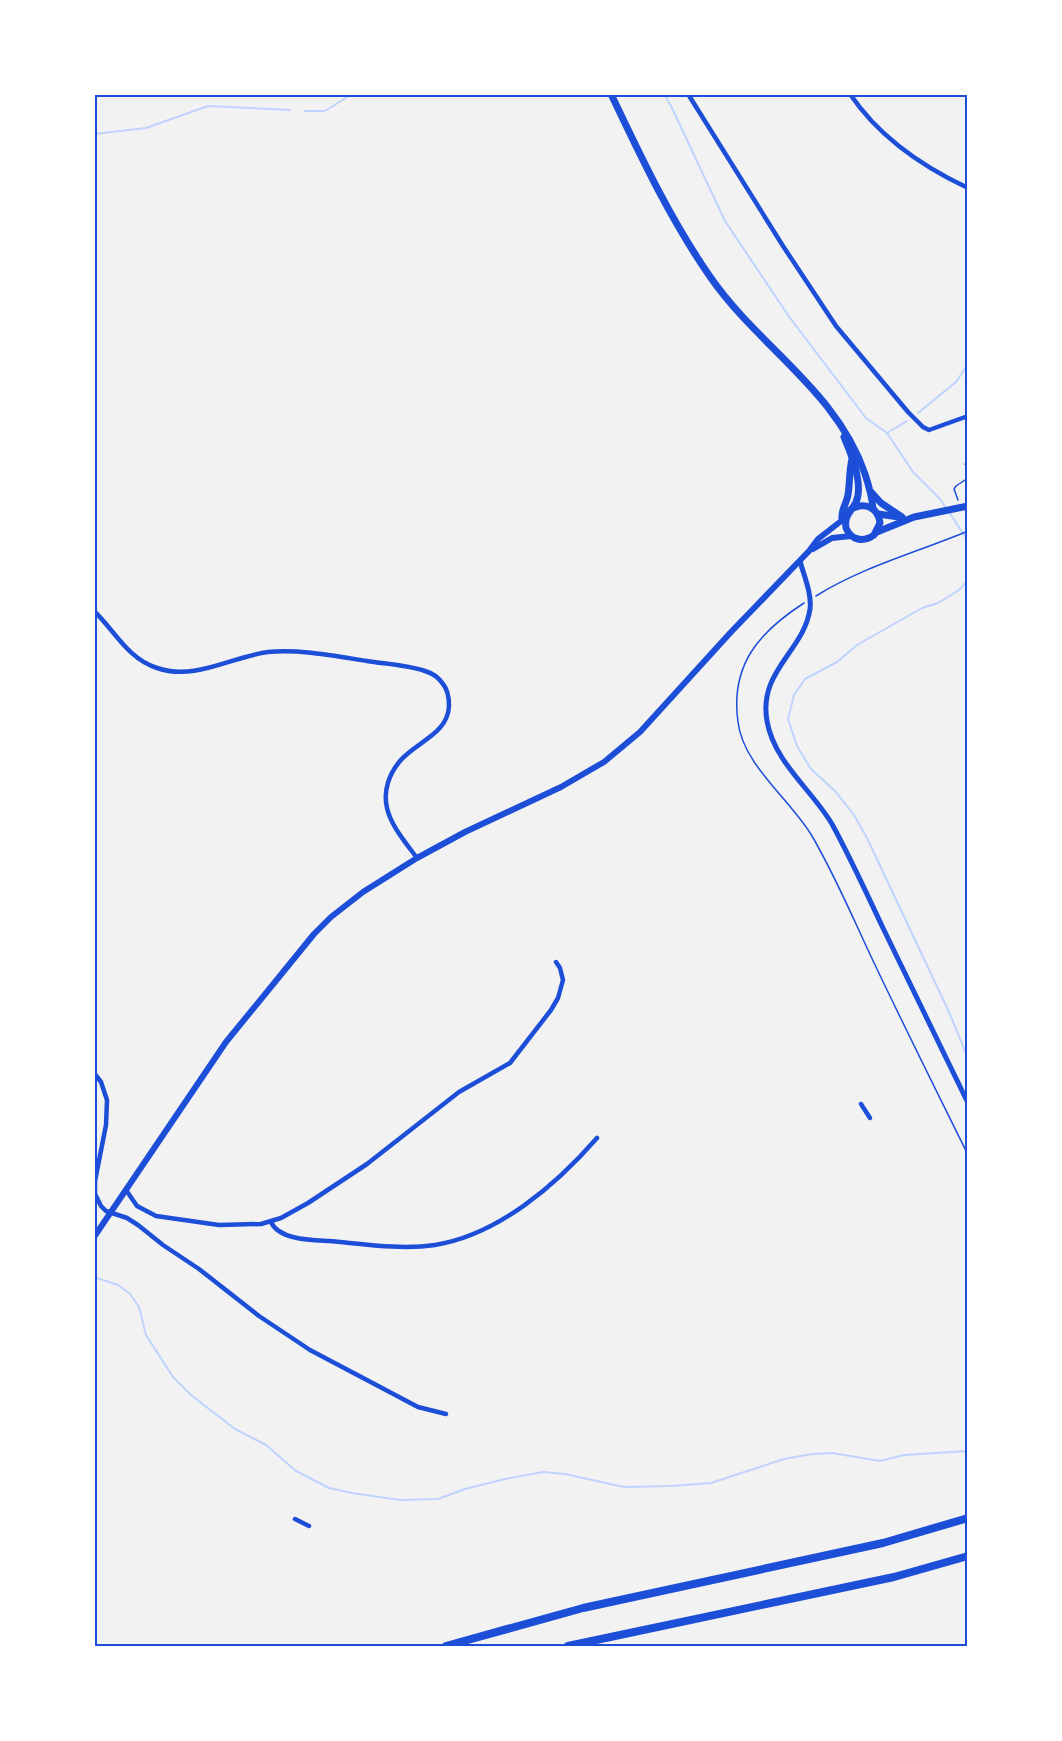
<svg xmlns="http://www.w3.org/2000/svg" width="1062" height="1741" viewBox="0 0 1062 1741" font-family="'Source Serif 4',serif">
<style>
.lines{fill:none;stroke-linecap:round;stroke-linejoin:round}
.stream{stroke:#bfd3fe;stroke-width:2}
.path{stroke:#1d4ed8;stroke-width:1.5}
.minor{stroke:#1d4ed8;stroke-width:4.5}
.tertiary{stroke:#1d4ed8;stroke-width:5}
.secondary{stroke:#1d4ed8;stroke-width:6}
.primary{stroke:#1d4ed8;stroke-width:7}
.motorway{stroke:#1d4ed8;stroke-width:8}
.neatline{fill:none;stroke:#1d4ed8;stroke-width:2}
</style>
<rect width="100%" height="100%" fill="#f2f2f2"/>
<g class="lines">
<g class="stream">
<path d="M 664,94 L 671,106 L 725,221 L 790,318 L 866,418 L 887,433 L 913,472 L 940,499 L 946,508"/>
<path d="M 305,111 L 325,111 L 352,94"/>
<path d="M 94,134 L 146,128 L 208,106 L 290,110"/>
<path d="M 918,413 L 956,382 L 968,364"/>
<path d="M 887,433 L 907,421"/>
<path d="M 949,512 L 968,541"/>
<path d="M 968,580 L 959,590 L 938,603 L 922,608 L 857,645 L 837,662 L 805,679 L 794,695 L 788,719 L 797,746 L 811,769 L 836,792 L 854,815 L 867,838 L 949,1012 L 968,1058"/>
<path d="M 94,1277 L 118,1285 L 130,1294 L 139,1307 L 146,1335 L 173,1377 L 191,1395 L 235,1429 L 266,1445 L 296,1471 L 329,1488 L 352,1493 L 400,1500 L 438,1499 L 465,1489 L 505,1479 L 543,1472 L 565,1474 L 624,1487 L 671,1486 L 711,1483 L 784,1459 L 812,1454 L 832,1453 L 880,1461 L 904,1455 L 968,1451"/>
</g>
<g class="path">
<path d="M 965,464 L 968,467"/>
<path d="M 968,472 L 968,473"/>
<path d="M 958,500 L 954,489 L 956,486 L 968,478"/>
<path d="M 816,596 C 862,567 918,552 968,531"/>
<path d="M 804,603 C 759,632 730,665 738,722 C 743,765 790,799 812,836 C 836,877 855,923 876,967 C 906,1030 937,1092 968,1155"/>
</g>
<g class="minor">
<path d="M 688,94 L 783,246 L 836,326 L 908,412 L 923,427 L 929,430 L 968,416"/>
<path d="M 850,94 C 879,137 921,166 968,188"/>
<path d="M 94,611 C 115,631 128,659 157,668 C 195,681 231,657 268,652 C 300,649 335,656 367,661 C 386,664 407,665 425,671 C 432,673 439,678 443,684 C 448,690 449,698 449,706 C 448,734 416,742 400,761 C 389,774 383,791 387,808 C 391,826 406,843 417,858"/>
<path d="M 94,1073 L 101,1082 L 107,1100 L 106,1125 L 95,1181 L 95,1194 L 101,1206 L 106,1211 L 127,1218 L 138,1225 L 163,1245 L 199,1269 L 259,1316 L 310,1350 L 418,1407 L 446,1414"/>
<path d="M 861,1104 L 870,1118"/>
<path d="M 126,1190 L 137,1206 L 156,1216 L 219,1225 L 261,1224 L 281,1218 L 308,1203 L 367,1164 L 459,1092 L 510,1063 L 551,1010 L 558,998 L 563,980 L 560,968 L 556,962"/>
<path d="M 271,1222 C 279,1240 312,1240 329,1241 C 363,1244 401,1250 435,1245 C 498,1235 556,1185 597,1138"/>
<path d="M 295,1519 L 309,1526"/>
</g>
<path class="tertiary" d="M 800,561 C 804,576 812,594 810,609 C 804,651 758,671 767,721 C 774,762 812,790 832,824 C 850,857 866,892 882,926 C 911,985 939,1044 968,1103"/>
<g class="secondary">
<path d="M 813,549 L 832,538 L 851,536"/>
<path d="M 94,1237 L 226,1042 L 314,934 L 331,917 L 363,892 L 417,858 L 465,832 L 561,787 L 604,762 L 640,732 L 731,632 L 809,551 L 818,539 L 845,518"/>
</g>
<g class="primary">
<path d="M 611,94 C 641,157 671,221 711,278 C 759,347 837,391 865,474 C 869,486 872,495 873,509"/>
<path d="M 844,437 C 851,453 864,485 856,502 C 851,512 844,515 846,528 C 851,540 863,543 874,535 L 880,523 C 878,507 864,501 850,510"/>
<path d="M 872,493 L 881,503 L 902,517"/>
<path d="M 878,514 L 899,517"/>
<path d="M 842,518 C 841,509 847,503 848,495 C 850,483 849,471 852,459"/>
<path d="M 877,532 L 914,517 L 968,506"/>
</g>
<g class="motorway">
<path d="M 446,1646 L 583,1608 L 883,1543 L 968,1518"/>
<path d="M 568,1646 L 894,1577 L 968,1556"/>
</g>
</g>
<rect width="1062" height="1741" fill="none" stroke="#ffffff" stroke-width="192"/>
<rect x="96" y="96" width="870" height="1549" class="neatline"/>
</svg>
